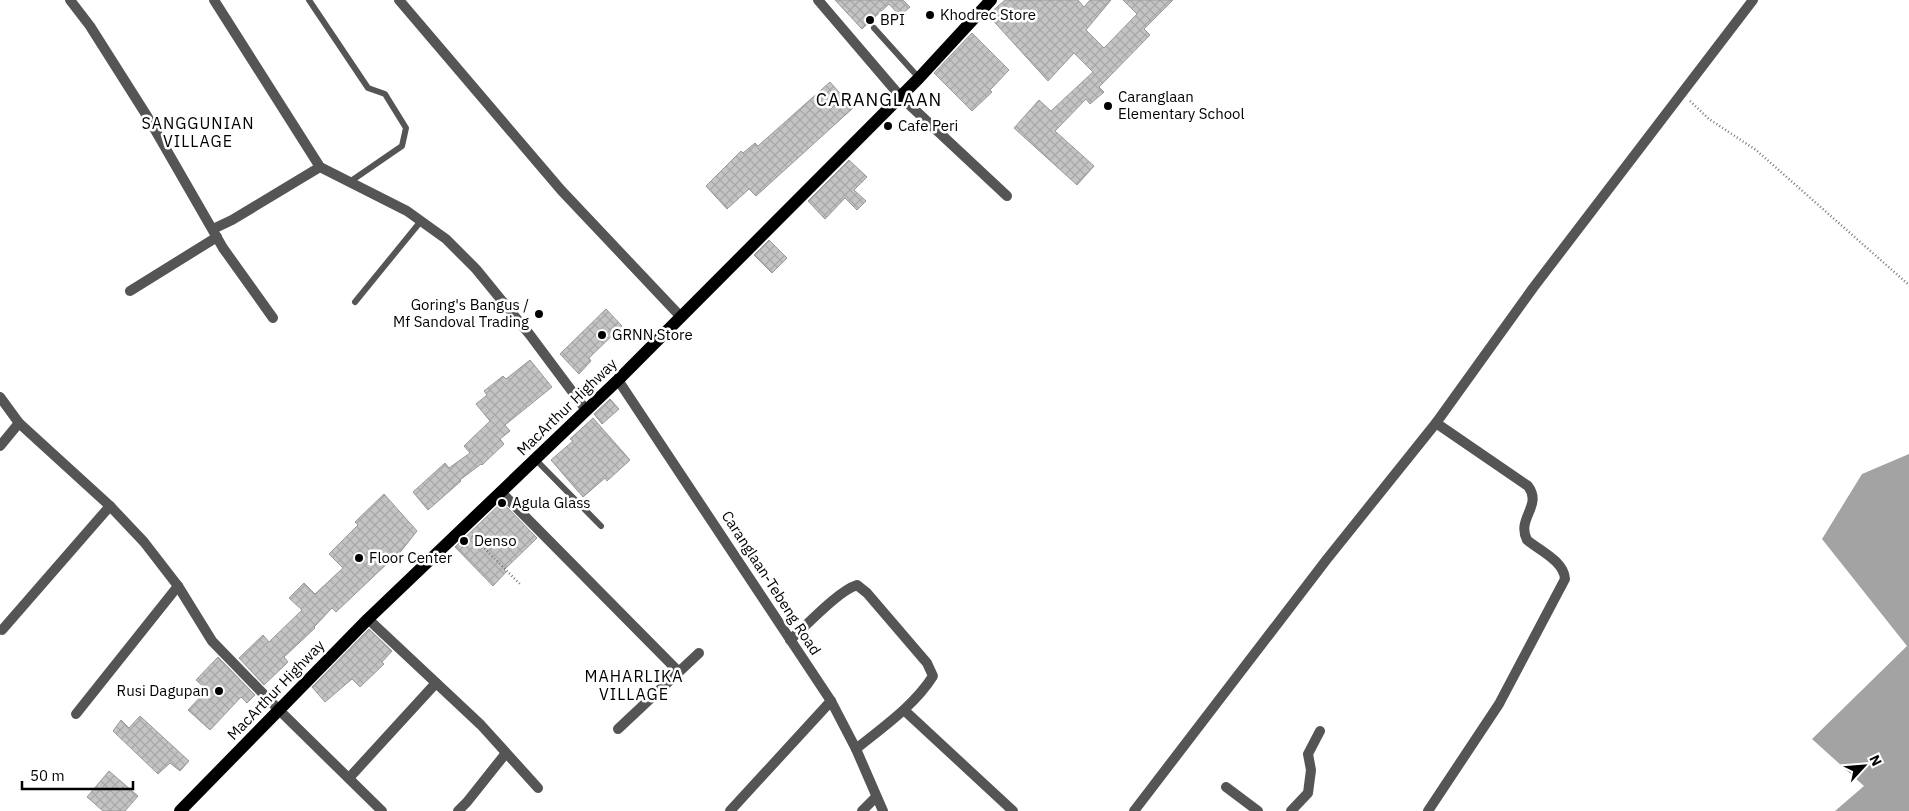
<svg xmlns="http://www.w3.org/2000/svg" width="1909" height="811" viewBox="0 0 1909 811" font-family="'IBM Plex Sans',sans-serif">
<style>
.water{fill:#a3a3a3}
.building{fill:url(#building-cross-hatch);stroke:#999}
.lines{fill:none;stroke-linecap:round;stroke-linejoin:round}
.path{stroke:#777;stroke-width:2.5;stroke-dasharray:1 2.5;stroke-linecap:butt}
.lane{stroke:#555;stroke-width:6}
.street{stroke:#555;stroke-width:10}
.primary{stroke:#000;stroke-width:12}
.poi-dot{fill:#000;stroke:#fff;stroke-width:2}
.labels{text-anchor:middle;stroke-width:5;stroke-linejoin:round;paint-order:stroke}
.poi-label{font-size:15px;fill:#000;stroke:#fff;text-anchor:start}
.street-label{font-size:15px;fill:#000;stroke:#fff}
.neighbourhood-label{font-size:16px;letter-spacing:1px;fill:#000;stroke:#fff}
.quarter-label{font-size:18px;letter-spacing:1px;fill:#000;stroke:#fff}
</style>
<defs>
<pattern id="building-cross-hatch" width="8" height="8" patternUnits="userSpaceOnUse" patternTransform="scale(1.25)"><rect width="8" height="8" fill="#c4c4c4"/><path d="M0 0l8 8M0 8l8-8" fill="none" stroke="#a7a7a7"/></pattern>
</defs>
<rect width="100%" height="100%" fill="#fff"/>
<path class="water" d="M 1909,454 L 1909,811 L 1835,811 L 1864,786 L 1812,739 L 1907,646 L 1822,539 L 1862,474 Z"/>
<g class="building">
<path d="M 835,0 L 903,0 L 910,7 L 900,16 L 889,4 L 862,29 Z"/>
<path d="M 1005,0 L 1078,0 L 1084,7 L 1090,0 L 1111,0 L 1086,30 L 1104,48 L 1137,14 L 1123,0 L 1173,0 L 1144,29 L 1150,35 L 1099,87 L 1104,92 L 1090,104 L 1086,99 L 1055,131 L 1094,166 L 1077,185 L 1014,128 L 1039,100 L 1051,111 L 1093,72 L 1074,53 L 1048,81 L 988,15 Z"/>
<path d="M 972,33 L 1009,70 L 990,90 L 992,92 L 972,111 L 934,73 Z"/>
<path d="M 830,82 L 853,108 L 756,196 L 749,189 L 727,209 L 706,186 L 741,151 L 743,153 L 755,143 L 758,146 Z"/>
<path d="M 849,160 L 867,177 L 854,190 L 866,201 L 857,210 L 845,198 L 825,219 L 808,201 Z"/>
<path d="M 769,240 L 787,258 L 772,273 L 754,255 Z"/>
<path d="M 606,309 L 622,326 L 589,358 L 591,361 L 579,374 L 560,354 Z"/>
<path d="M 530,360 L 552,387 L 505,425 L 510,431 L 500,439 L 504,444 L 482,465 L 481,464 L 460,480 L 461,481 L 428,510 L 413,492 L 445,463 L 449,468 L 470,453 L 464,446 L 490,421 L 476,404 L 487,395 L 484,391 L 503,376 L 506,379 Z"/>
<path d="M 610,399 L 619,409 L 602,424 L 594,414 Z"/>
<path d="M 593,418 L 630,460 L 607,481 L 605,478 L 583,497 L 551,460 L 573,441 L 570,439 Z"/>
<path d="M 384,494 L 417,531 L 394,560 L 392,559 L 336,612 L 332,608 L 314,627 L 315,628 L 284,657 L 288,662 L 264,685 L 239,658 L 263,635 L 269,642 L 302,610 L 289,598 L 304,583 L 315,594 L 343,568 L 329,554 L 358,525 L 355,522 Z"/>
<path d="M 502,502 L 537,538 L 504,570 L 506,572 L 493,586 L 455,547 Z"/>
<path d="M 369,629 L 392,651 L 382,662 L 384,664 L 360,687 L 352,679 L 325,702 L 312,687 Z"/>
<path d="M 218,657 L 255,695 L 247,703 L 241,697 L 210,730 L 188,710 L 207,690 L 196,680 Z"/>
<path d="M 140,716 L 189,761 L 180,771 L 170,763 L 158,774 L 113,731 L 121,720 L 129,728 Z"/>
<path d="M 109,771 L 138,796 L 125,811 L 103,811 L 87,797 Z"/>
</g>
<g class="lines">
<g class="path">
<path d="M 1690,101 L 1709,119 L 1756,150 L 1909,285"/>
<path d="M 472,536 L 521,585"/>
</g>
<g class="lane">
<path d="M 309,0 L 368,88 L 385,94 L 406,128 L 402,146 L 351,181"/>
<path d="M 874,28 L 919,78"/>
<path d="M 355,302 L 421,221"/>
<path d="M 536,460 L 601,526"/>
</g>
<g class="street">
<path d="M 70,0 L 90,26 L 147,116 L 223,248 L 273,318"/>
<path d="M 214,0 L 320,167 L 407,211 L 446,239 L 476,269 L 530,335 L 586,410"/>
<path d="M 399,0 L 561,190 L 681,317"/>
<path d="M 818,0 L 900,96 L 1007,196"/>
<path d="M 213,229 L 232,220 L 320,167"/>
<path d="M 130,291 L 217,237"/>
<path d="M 618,380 L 831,701 L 856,749 L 883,811"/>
<path d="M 0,397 L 19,423 L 110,506 L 144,542 L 178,586 L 212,641 L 279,710 L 382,811"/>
<path d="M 0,446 L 19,423"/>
<path d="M 501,492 L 678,671"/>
<path d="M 368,619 L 481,725 L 538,788"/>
<path d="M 2,630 L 110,506"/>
<path d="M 790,640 C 807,625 838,591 857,585 L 867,593 L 927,663 L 933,676 C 914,706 883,727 856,749"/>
<path d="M 904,710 L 1013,811"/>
<path d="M 76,714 L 178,586"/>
<path d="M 618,729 L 699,653"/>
<path d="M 349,778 L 436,683"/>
<path d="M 1226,787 L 1258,811"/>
<path d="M 458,811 L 467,802 L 506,753"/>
<path d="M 730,811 L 831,701"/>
<path d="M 862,811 L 876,797"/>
<path d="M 1134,811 L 1327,559 L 1436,423 L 1533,288 L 1753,0"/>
<path d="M 1291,811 L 1308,793 L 1311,770 L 1308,754 L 1320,731"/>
<path d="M 1428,811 L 1499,704 L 1565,579 C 1564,561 1539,550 1527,540 C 1516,518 1543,506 1528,486 L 1436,423"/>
</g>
<path class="primary" d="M 180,811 L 368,619 L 618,380 L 919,78 L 991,0"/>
</g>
<g class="poi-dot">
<circle cx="930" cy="15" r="5"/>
<circle cx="870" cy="20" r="5"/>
<circle cx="1108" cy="106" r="5"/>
<circle cx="888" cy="126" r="5"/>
<circle cx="539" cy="314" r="5"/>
<circle cx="602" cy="335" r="5"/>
<circle cx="502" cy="503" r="5"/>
<circle cx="464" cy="541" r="5"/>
<circle cx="359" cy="558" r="5"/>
<circle cx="219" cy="691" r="5"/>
</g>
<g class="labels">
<g class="poi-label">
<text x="940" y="20">Khodrec Store</text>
<text x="880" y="25">BPI</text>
<text x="1118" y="102">Caranglaan<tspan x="1118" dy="17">Elementary School</tspan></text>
<text x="898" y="131">Cafe Peri</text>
<text x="529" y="310" text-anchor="end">Goring's Bangus /<tspan x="529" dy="17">Mf Sandoval Trading</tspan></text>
<text x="612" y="340">GRNN Store</text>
<text x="512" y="508">Agula Glass</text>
<text x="474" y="546">Denso</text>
<text x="369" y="563">Floor Center</text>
<text x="209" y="696" text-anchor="end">Rusi Dagupan</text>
</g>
<g class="street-label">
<text transform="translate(567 407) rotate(-44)" y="5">MacArthur Highway</text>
<text transform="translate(771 583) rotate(57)" y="5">Caranglaan-Tebeng Road</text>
<text transform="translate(276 690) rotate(-46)" y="5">MacArthur Highway</text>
</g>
<g class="neighbourhood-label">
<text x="198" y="129">SANGGUNIAN<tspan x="198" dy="18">VILLAGE</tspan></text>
<text x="634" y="682">MAHARLIKA<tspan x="634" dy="18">VILLAGE</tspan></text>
</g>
<g class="quarter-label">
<text x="879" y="106">CARANGLAAN</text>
</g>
</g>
<g transform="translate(1864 766) rotate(64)" stroke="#ffffff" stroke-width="4" paint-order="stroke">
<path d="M0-4L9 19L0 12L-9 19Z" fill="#000000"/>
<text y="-8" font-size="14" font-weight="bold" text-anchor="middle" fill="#000000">N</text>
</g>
<path d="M22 781v8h111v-8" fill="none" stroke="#000000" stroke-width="2.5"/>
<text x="30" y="781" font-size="15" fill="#000000" stroke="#ffffff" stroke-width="4" paint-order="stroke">50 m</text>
</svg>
